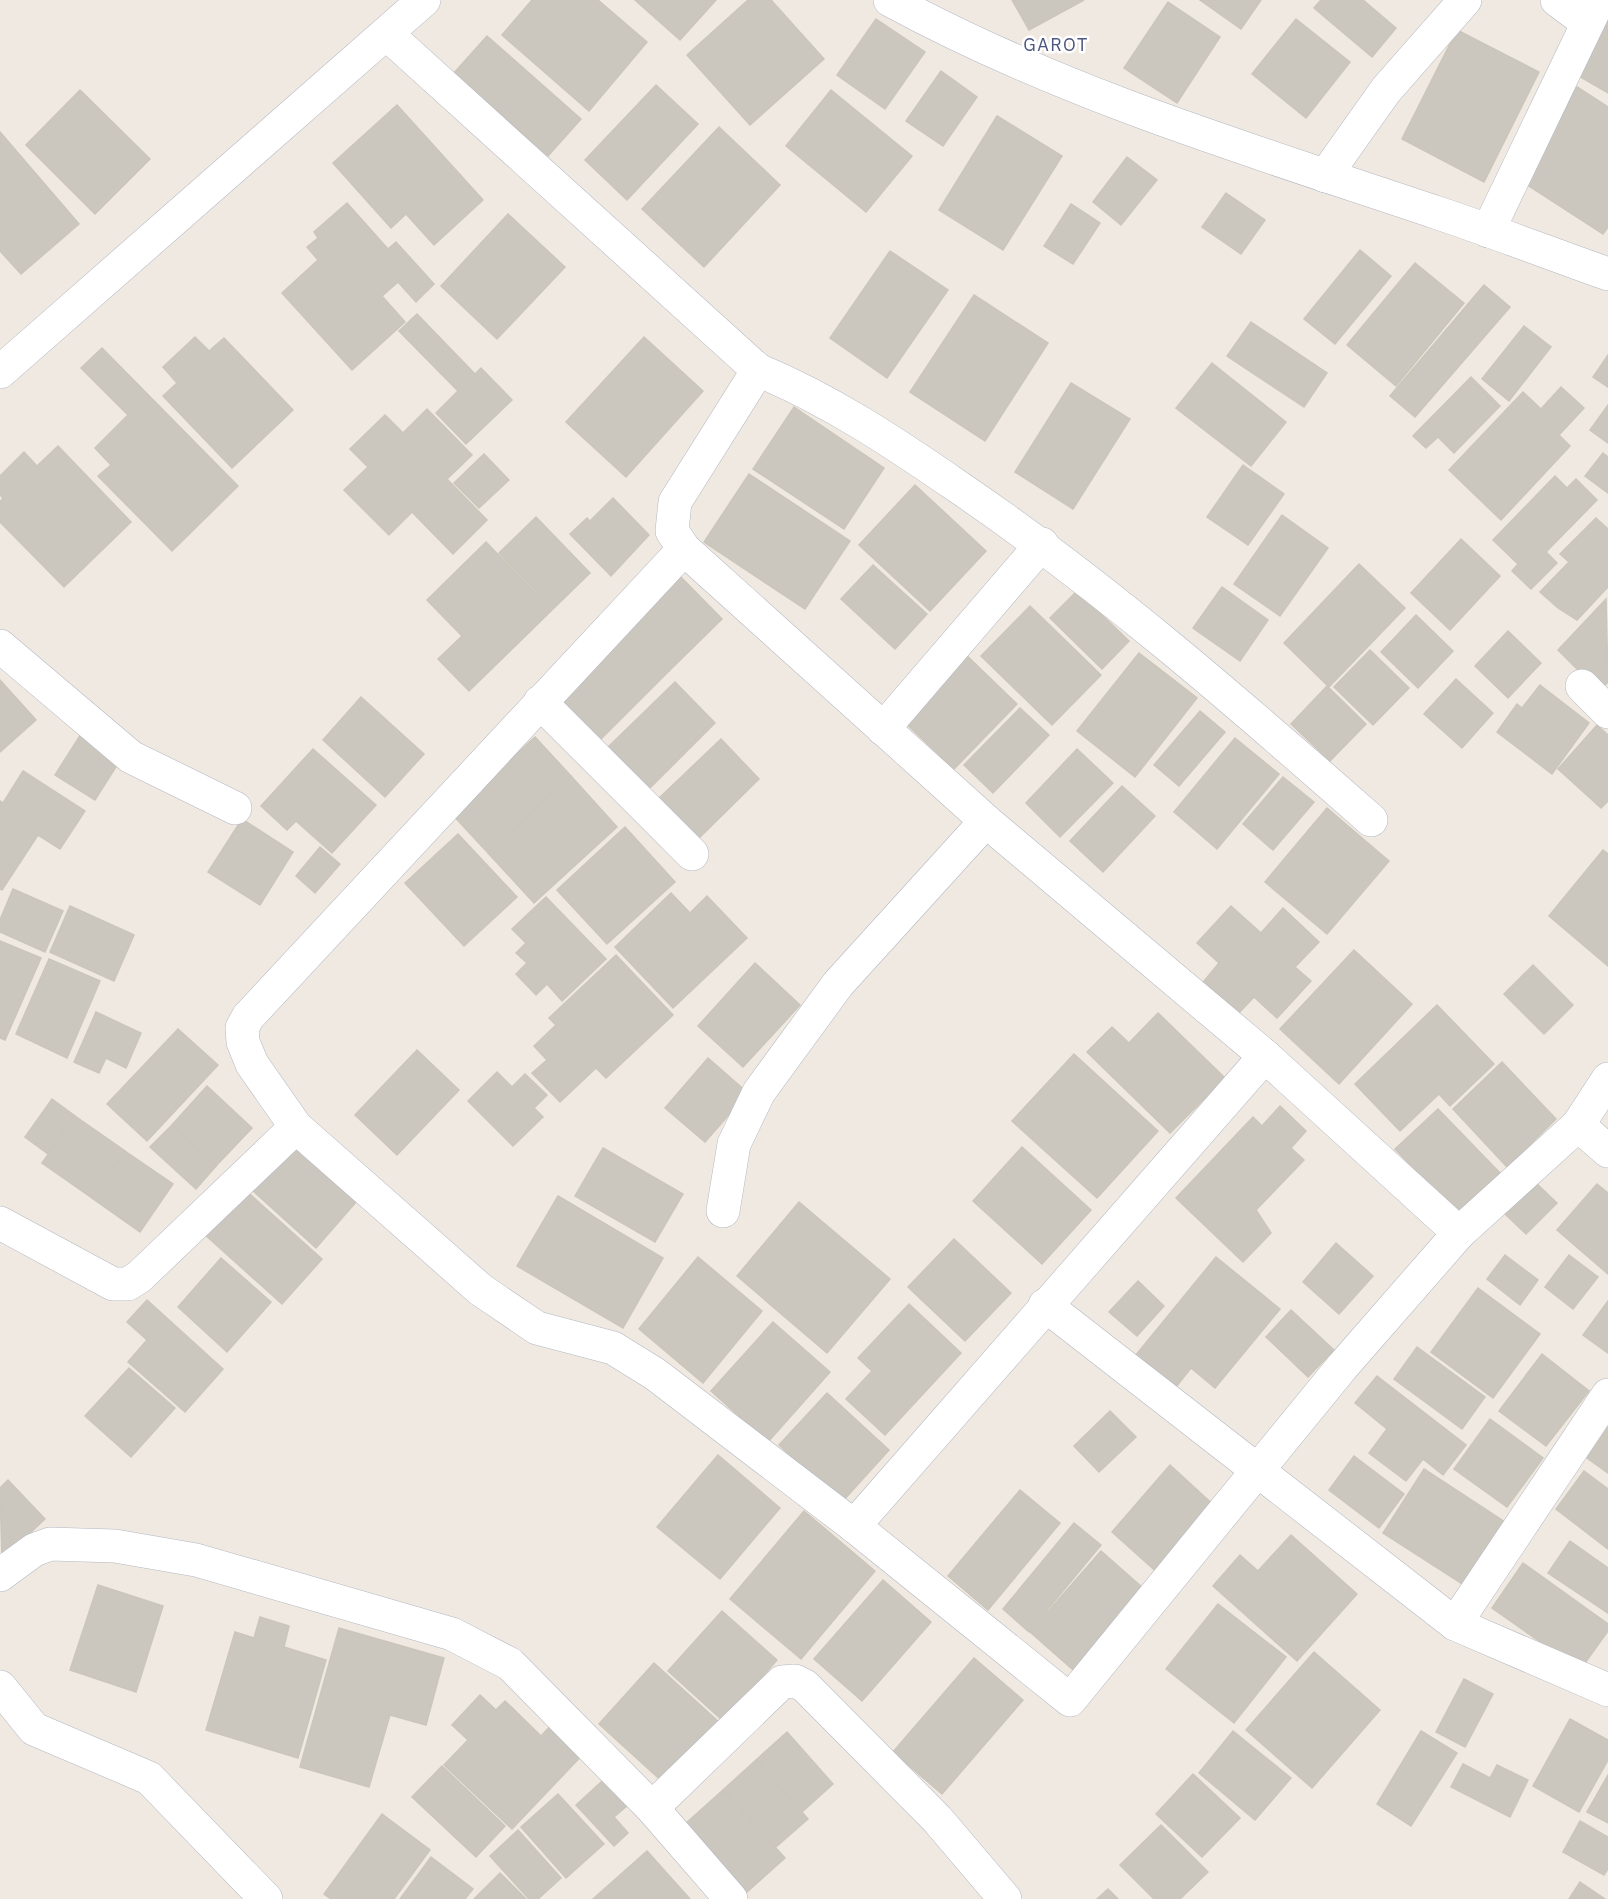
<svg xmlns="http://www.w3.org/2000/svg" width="1608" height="1899" viewBox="0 0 1608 1899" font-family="'IBM Plex Sans',sans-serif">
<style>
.building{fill:#cbc7bf;stroke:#cbc5ba;stroke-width:1.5}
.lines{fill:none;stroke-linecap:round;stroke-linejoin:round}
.minor-casing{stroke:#b4b7c1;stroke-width:34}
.minor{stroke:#fff;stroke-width:33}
.labels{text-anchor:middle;stroke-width:5;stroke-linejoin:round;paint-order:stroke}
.quarter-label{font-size:18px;letter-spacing:1.5px;fill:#4d5680;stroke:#fff}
</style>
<rect width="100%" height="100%" fill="#efe9e1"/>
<g class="building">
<path d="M 532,0 L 598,0 L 647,42 L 589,111 L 502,35 Z"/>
<path d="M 635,0 L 716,0 L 680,40 Z"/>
<path d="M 748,0 L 771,0 L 824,59 L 750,125 L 687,55 Z"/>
<path d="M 1012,0 L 1084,0 L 1029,30 Z"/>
<path d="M 1200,0 L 1261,0 L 1241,29 Z"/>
<path d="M 1321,0 L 1363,0 L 1396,28 L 1372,57 L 1314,8 Z"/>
<path d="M 1168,2 L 1220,37 L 1177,103 L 1124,68 Z"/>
<path d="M 1608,2 L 1608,93 L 1570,71 Z"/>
<path d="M 876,19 L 925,52 L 885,109 L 837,75 Z"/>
<path d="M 1296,19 L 1350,62 L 1306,118 L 1252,74 Z"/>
<path d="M 1457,30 L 1539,72 L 1484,182 L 1402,139 Z"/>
<path d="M 487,36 L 581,119 L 548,156 L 454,73 Z"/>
<path d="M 941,71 L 977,97 L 943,146 L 906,121 Z"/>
<path d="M 656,85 L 698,124 L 627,200 L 585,160 Z"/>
<path d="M 1577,87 L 1608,107 L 1608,227 L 1603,234 L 1518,179 Z"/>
<path d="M 80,90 L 150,159 L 95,214 L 26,145 Z"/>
<path d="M 831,90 L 912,156 L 866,212 L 786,146 Z"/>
<path d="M 397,105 L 483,200 L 434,245 L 406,214 L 391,228 L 333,163 Z"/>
<path d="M 997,116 L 1062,156 L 1003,250 L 939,210 Z"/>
<path d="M 719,127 L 780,185 L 704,267 L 642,209 Z"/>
<path d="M 0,132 L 79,224 L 21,274 L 0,251 Z"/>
<path d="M 1127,157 L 1157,180 L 1121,225 L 1093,202 Z"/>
<path d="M 1226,193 L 1265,220 L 1241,254 L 1202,227 Z"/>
<path d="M 347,203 L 388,249 L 396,242 L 434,284 L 416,302 L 398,282 L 382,296 L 405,322 L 352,370 L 282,293 L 318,260 L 307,247 L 318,238 L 314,232 Z"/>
<path d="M 1071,204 L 1100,223 L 1073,264 L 1044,246 Z"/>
<path d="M 508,214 L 565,267 L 497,339 L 441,286 Z"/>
<path d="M 1360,250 L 1391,276 L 1335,344 L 1304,319 Z"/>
<path d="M 890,251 L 948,290 L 887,378 L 830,338 Z"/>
<path d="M 1415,263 L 1464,303 L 1396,386 L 1347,345 Z"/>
<path d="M 1484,285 L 1510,307 L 1415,417 L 1390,396 Z"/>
<path d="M 974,295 L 1048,343 L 985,441 L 910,392 Z"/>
<path d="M 417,314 L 475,374 L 481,368 L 512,400 L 466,444 L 436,413 L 458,391 L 399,331 Z"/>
<path d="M 1251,322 L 1327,373 L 1304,407 L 1227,356 Z"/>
<path d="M 1524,326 L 1551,347 L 1509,401 L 1482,379 Z"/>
<path d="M 195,337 L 209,351 L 224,338 L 293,410 L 232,468 L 163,396 L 177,383 L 163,367 Z"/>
<path d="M 644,337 L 703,391 L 626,477 L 566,422 Z"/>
<path d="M 102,348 L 238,486 L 172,551 L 98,476 L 111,465 L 95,448 L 128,415 L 81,368 Z"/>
<path d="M 1608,355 L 1608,387 L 1593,377 Z"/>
<path d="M 1212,363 L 1286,422 L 1251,466 L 1176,408 Z"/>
<path d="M 1471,377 L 1500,406 L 1454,453 L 1438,437 L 1426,448 L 1413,436 Z"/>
<path d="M 1071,383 L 1130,419 L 1073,509 L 1015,472 Z"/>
<path d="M 1561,387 L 1584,408 L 1559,435 L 1570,446 L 1501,520 L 1449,470 L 1523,392 L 1541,409 Z"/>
<path d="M 1608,405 L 1608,443 L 1590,430 Z"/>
<path d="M 794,407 L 884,468 L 844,529 L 753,469 Z"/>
<path d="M 427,409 L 472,455 L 447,479 L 487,520 L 453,554 L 412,512 L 389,535 L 344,490 L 368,467 L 350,449 L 385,415 L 403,433 Z"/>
<path d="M 58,446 L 131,522 L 64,587 L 0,522 L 0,502 L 3,498 L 0,495 L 0,476 L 24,452 L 37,466 Z"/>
<path d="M 1603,453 L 1608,457 L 1608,493 L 1585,476 Z"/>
<path d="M 484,454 L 509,480 L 479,508 L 454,483 Z"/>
<path d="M 1243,465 L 1284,494 L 1248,545 L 1207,517 Z"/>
<path d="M 749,474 L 850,541 L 805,609 L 704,542 Z"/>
<path d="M 1555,476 L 1567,488 L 1576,479 L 1597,500 L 1546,552 L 1557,563 L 1531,589 L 1512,571 L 1518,564 L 1493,540 Z"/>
<path d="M 915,485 L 986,551 L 930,611 L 859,545 Z"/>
<path d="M 613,498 L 649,535 L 611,576 L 570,534 L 587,518 L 590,521 Z"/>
<path d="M 1282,515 L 1328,548 L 1280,616 L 1234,584 Z"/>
<path d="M 536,517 L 590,573 L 553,609 L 499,553 Z"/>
<path d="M 1596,518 L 1608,529 L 1608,587 L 1577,620 L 1558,608 L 1540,592 L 1569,562 L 1560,554 Z"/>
<path d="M 1461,539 L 1500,576 L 1450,630 L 1411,593 Z"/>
<path d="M 486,542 L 552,610 L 469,691 L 438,659 L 462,636 L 427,600 Z"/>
<path d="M 1359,564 L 1405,608 L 1329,687 L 1284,643 Z"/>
<path d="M 873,565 L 927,614 L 895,649 L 841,599 Z"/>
<path d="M 675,571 L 722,619 L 669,671 L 621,623 Z"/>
<path d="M 1222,587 L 1268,620 L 1240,661 L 1193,628 Z"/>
<path d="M 1077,591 L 1129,641 L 1102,669 L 1050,618 Z"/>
<path d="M 1606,599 L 1608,682 L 1599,691 L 1558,650 Z"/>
<path d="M 1030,606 L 1101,675 L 1052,725 L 981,656 Z"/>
<path d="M 1416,615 L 1453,651 L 1418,688 L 1381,652 Z"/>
<path d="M 621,623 L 669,671 L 598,742 L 550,693 Z"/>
<path d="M 1508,631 L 1541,663 L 1508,698 L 1475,666 Z"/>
<path d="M 961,650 L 1017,704 L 954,769 L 897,715 Z"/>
<path d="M 1370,650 L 1409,688 L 1373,725 L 1334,687 Z"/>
<path d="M 1139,653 L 1197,698 L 1135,777 L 1077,731 Z"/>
<path d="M 1456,679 L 1493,713 L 1462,748 L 1424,714 Z"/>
<path d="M 0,680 L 36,720 L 0,752 Z"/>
<path d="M 675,682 L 715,723 L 645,793 L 604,751 Z"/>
<path d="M 1540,685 L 1589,723 L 1552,774 L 1497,732 L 1517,704 L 1522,708 Z"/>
<path d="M 1327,686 L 1366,724 L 1330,761 L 1291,724 Z"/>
<path d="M 361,697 L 424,754 L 385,797 L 323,740 Z"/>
<path d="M 1020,708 L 1049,735 L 993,793 L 964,765 Z"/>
<path d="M 1200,711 L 1225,732 L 1179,786 L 1154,765 Z"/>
<path d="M 1597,725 L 1608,735 L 1608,801 L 1601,808 L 1558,769 Z"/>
<path d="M 81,734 L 121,759 L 95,800 L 55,775 Z"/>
<path d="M 535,737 L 571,776 L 488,853 L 451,813 Z"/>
<path d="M 1235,738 L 1279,774 L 1217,849 L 1174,812 Z"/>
<path d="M 721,739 L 759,779 L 693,844 L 654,803 Z"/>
<path d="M 313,749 L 376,805 L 332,853 L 296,821 L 287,830 L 261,806 Z"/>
<path d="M 1077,749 L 1113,783 L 1060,837 L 1026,803 Z"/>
<path d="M 23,771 L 85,811 L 60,849 L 38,835 L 2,890 L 0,889 L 0,801 L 3,803 Z"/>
<path d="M 571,776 L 617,827 L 534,903 L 488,853 Z"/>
<path d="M 1283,777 L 1314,802 L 1273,850 L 1243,824 Z"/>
<path d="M 1122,786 L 1155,816 L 1103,872 L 1070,841 Z"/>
<path d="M 1327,808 L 1389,861 L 1327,934 L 1265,882 Z"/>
<path d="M 242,819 L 293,852 L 260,905 L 208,872 Z"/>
<path d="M 625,827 L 675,882 L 607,944 L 557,890 Z"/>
<path d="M 458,834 L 517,897 L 464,946 L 405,883 Z"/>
<path d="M 320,847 L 340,864 L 315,893 L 296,876 Z"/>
<path d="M 1603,850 L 1608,854 L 1608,966 L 1549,916 Z"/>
<path d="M 13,889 L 63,911 L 45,952 L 0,932 L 0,920 Z"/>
<path d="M 671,893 L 690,913 L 707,896 L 747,938 L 673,1008 L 615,947 Z"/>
<path d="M 546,897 L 606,959 L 562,1001 L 547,984 L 536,995 L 516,974 L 527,963 L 516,953 L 526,943 L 512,929 Z"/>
<path d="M 70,906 L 134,935 L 114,981 L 50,952 Z"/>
<path d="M 1231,906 L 1261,933 L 1283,908 L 1319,942 L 1295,967 L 1311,981 L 1277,1018 L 1254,997 L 1234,1018 L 1200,986 L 1219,963 L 1197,943 Z"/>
<path d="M 0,941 L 41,958 L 5,1040 L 0,1038 Z"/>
<path d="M 1354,950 L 1412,1004 L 1339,1084 L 1280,1029 Z"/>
<path d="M 616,955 L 673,1015 L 606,1078 L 596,1068 L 560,1102 L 532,1073 L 547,1060 L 534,1046 L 556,1025 L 549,1018 Z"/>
<path d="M 49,959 L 100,981 L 67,1058 L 16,1034 Z"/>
<path d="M 755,963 L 800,1005 L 743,1067 L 698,1026 Z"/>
<path d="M 1533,965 L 1573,1005 L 1544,1034 L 1504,994 Z"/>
<path d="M 1437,1005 L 1494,1064 L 1450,1106 L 1439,1094 L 1400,1131 L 1355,1084 Z"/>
<path d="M 96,1012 L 141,1033 L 126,1068 L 106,1058 L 99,1073 L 74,1062 Z"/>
<path d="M 1158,1013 L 1225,1078 L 1170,1133 L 1087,1052 L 1112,1027 L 1129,1043 Z"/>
<path d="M 178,1029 L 218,1065 L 147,1141 L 107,1104 Z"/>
<path d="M 417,1050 L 459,1090 L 397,1155 L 355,1115 Z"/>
<path d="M 1074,1054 L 1158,1131 L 1097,1198 L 1012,1121 Z"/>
<path d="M 708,1058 L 748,1093 L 705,1142 L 665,1108 Z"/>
<path d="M 1502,1062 L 1556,1119 L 1507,1167 L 1453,1109 Z"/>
<path d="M 497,1072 L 512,1087 L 525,1074 L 547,1095 L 534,1108 L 543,1117 L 513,1146 L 468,1101 Z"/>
<path d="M 207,1086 L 252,1128 L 216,1166 L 172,1125 Z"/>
<path d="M 52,1099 L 75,1116 L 48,1154 L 25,1137 Z"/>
<path d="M 1280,1106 L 1306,1131 L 1291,1148 L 1304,1160 L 1256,1210 L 1271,1233 L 1243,1262 L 1176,1198 L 1253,1117 L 1262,1126 Z"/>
<path d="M 1438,1109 L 1500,1173 L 1457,1213 L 1395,1149 Z"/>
<path d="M 75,1116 L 125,1151 L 92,1198 L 42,1163 Z"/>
<path d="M 172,1125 L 216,1166 L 196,1189 L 150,1147 Z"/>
<path d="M 290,1144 L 356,1202 L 316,1248 L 250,1188 Z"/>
<path d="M 1022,1147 L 1091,1210 L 1042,1264 L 973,1201 Z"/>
<path d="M 603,1148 L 683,1194 L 655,1242 L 575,1196 Z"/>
<path d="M 125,1151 L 173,1184 L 140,1232 L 92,1198 Z"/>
<path d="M 1535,1182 L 1557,1203 L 1526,1234 L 1505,1214 Z"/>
<path d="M 1597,1184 L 1608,1193 L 1608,1274 L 1557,1230 Z"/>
<path d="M 243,1188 L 322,1259 L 282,1304 L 203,1233 Z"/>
<path d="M 558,1196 L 663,1258 L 623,1328 L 517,1266 Z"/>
<path d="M 799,1202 L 890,1279 L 827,1353 L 737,1276 Z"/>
<path d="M 954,1239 L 1011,1293 L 965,1341 L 908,1287 Z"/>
<path d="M 1336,1243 L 1373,1276 L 1339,1314 L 1303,1282 Z"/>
<path d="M 1505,1255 L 1538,1280 L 1520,1305 L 1487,1279 Z"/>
<path d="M 1569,1255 L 1598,1277 L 1573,1309 L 1545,1287 Z"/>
<path d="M 698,1257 L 762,1311 L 703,1383 L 639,1329 Z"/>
<path d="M 1216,1257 L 1280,1309 L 1215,1388 L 1191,1368 L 1176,1387 L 1136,1355 Z"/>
<path d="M 221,1258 L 271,1302 L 227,1352 L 178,1307 Z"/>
<path d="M 1138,1281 L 1164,1306 L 1137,1336 L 1109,1312 Z"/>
<path d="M 1478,1288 L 1540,1334 L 1493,1398 L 1431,1352 Z"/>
<path d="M 147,1300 L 223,1369 L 185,1412 L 128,1362 L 147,1340 L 127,1322 Z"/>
<path d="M 1608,1301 L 1608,1353 L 1583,1335 Z"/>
<path d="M 909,1304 L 961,1353 L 885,1435 L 846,1399 L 872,1371 L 858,1358 Z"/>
<path d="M 1291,1310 L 1334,1350 L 1308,1377 L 1266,1337 Z"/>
<path d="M 773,1322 L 830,1372 L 768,1442 L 711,1391 Z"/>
<path d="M 1417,1347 L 1485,1397 L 1462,1429 L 1394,1379 Z"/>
<path d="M 1542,1354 L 1589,1391 L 1546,1446 L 1499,1411 Z"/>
<path d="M 129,1368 L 175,1408 L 131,1457 L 85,1416 Z"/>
<path d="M 1377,1376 L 1466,1445 L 1443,1475 L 1423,1459 L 1406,1481 L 1369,1453 L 1387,1429 L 1355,1403 Z"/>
<path d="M 827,1393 L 889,1450 L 842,1502 L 779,1445 Z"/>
<path d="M 1110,1411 L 1136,1437 L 1099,1472 L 1074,1446 Z"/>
<path d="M 1490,1419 L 1543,1458 L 1507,1507 L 1454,1469 Z"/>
<path d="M 1608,1427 L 1608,1473 L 1587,1458 Z"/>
<path d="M 718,1455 L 780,1508 L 720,1579 L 657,1527 Z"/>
<path d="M 1354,1456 L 1404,1494 L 1379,1528 L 1329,1490 Z"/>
<path d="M 1170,1465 L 1218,1509 L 1160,1575 L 1112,1532 Z"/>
<path d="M 1424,1469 L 1508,1524 L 1467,1587 L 1383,1533 Z"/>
<path d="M 1584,1471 L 1608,1489 L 1608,1549 L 1556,1509 Z"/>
<path d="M 8,1480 L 45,1519 L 2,1559 L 0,1488 Z"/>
<path d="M 1020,1490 L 1060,1523 L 988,1610 L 948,1576 Z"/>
<path d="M 804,1511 L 875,1571 L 801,1659 L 730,1599 Z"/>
<path d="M 1074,1523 L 1101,1545 L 1029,1632 L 1003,1609 Z"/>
<path d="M 1291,1535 L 1357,1594 L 1297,1661 L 1213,1586 L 1240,1555 L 1258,1571 Z"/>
<path d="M 1570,1541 L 1608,1568 L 1608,1613 L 1548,1573 Z"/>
<path d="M 1101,1551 L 1151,1595 L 1080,1676 L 1030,1632 Z"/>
<path d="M 1523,1563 L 1608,1624 L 1608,1631 L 1580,1670 L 1492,1608 Z"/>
<path d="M 883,1580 L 931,1622 L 862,1701 L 814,1659 Z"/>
<path d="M 98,1585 L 163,1606 L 136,1692 L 70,1670 Z"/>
<path d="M 1218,1604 L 1286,1657 L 1234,1723 L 1166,1669 Z"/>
<path d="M 722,1611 L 777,1660 L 723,1721 L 668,1671 Z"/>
<path d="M 260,1617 L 289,1626 L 284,1647 L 326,1660 L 298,1758 L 206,1730 L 235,1632 L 254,1638 Z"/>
<path d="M 339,1628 L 444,1658 L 426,1725 L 390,1715 L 369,1787 L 300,1767 Z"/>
<path d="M 1314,1652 L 1380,1710 L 1312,1788 L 1246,1730 Z"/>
<path d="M 974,1658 L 1023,1700 L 942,1794 L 893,1752 Z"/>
<path d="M 654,1663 L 720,1723 L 665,1784 L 599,1724 Z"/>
<path d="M 1464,1679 L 1493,1694 L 1465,1747 L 1436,1732 Z"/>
<path d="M 480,1695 L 496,1710 L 505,1701 L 541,1736 L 556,1720 L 587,1750 L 512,1829 L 444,1765 L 468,1740 L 452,1725 Z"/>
<path d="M 1570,1719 L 1608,1740 L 1608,1760 L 1579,1812 L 1533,1786 Z"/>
<path d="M 1233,1731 L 1291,1778 L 1255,1820 L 1199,1773 Z"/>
<path d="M 1421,1731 L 1457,1753 L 1411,1826 L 1377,1804 Z"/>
<path d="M 787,1732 L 833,1784 L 802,1812 L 756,1760 Z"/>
<path d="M 756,1760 L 808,1819 L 776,1847 L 723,1790 Z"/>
<path d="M 1463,1764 L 1490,1778 L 1497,1765 L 1528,1780 L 1510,1817 L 1451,1787 Z"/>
<path d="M 442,1766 L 505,1826 L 476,1857 L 412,1797 Z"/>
<path d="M 611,1773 L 635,1799 L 614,1817 L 628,1833 L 614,1846 L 576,1805 Z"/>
<path d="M 1193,1774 L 1240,1818 L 1202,1857 L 1156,1814 Z"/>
<path d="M 1608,1775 L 1608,1823 L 1587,1812 Z"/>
<path d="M 723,1790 L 785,1858 L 747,1892 L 685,1824 Z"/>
<path d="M 558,1794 L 604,1844 L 566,1878 L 521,1827 Z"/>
<path d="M 382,1814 L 430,1850 L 394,1899 L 331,1899 L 324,1894 Z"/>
<path d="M 1580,1821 L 1608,1837 L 1608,1869 L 1604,1875 L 1563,1852 Z"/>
<path d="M 1161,1825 L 1208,1872 L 1180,1899 L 1154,1899 L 1120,1865 Z"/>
<path d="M 518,1830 L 561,1878 L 538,1899 L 529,1899 L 490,1856 Z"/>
<path d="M 647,1851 L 690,1899 L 593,1899 Z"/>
<path d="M 431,1857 L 473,1889 L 465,1899 L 400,1899 Z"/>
<path d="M 500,1873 L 526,1899 L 474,1899 Z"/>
<path d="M 1580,1882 L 1605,1899 L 1569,1899 Z"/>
<path d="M 1108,1889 L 1118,1899 L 1097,1899 Z"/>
</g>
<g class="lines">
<defs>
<g id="minor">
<path d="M 890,0 C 1065,95 1251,150 1438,213 C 1495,232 1551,254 1608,274"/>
<path d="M 1557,0 L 1588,23"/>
<path d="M 388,35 L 758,370 L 675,502 L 672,531 L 684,549 L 986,821 L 1265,1056 L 1459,1233 L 1578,1125 L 1608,1151"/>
<path d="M 1325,176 L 1386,90 L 1465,0"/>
<path d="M 1488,231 L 1599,0"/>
<path d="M 758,370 C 830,400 893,442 957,486 C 1104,586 1238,703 1371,820"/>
<path d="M 0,372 L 424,0"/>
<path d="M 684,549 L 248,1017 L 242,1028 L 243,1042 L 252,1064 L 296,1127 L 481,1290 L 537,1328 L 613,1348 L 655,1374 L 854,1526 L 1070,1700 L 1342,1367 L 1459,1233"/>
<path d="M 0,646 L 131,757 L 235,808"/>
<path d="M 1582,686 L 1608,712"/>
<path d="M 540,702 L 692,854"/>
<path d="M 883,729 L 1042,544"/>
<path d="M 1578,1125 L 1608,1079"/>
<path d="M 723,1211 L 734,1144 L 759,1092 L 838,984 L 986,821"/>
<path d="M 0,1223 L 113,1284 L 128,1284 L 139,1277 L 296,1127"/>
<path d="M 1045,1305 L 1455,1624 L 1608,1690"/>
<path d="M 854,1526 L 1265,1056"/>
<path d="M 0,1575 L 34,1550 L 50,1544 L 115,1546 L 196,1560 L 452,1634 L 510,1664 L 652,1808 L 731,1899"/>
<path d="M 1455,1624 L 1608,1395"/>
<path d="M 0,1687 L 34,1729 L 149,1778 L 266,1899"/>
<path d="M 652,1808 L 782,1682 L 795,1681 L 805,1686 L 937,1819 L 1005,1899"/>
</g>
</defs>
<use href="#minor" class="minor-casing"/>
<use href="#minor" class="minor"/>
</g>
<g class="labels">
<g class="quarter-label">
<text x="1056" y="51">GAROT</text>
</g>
</g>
</svg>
